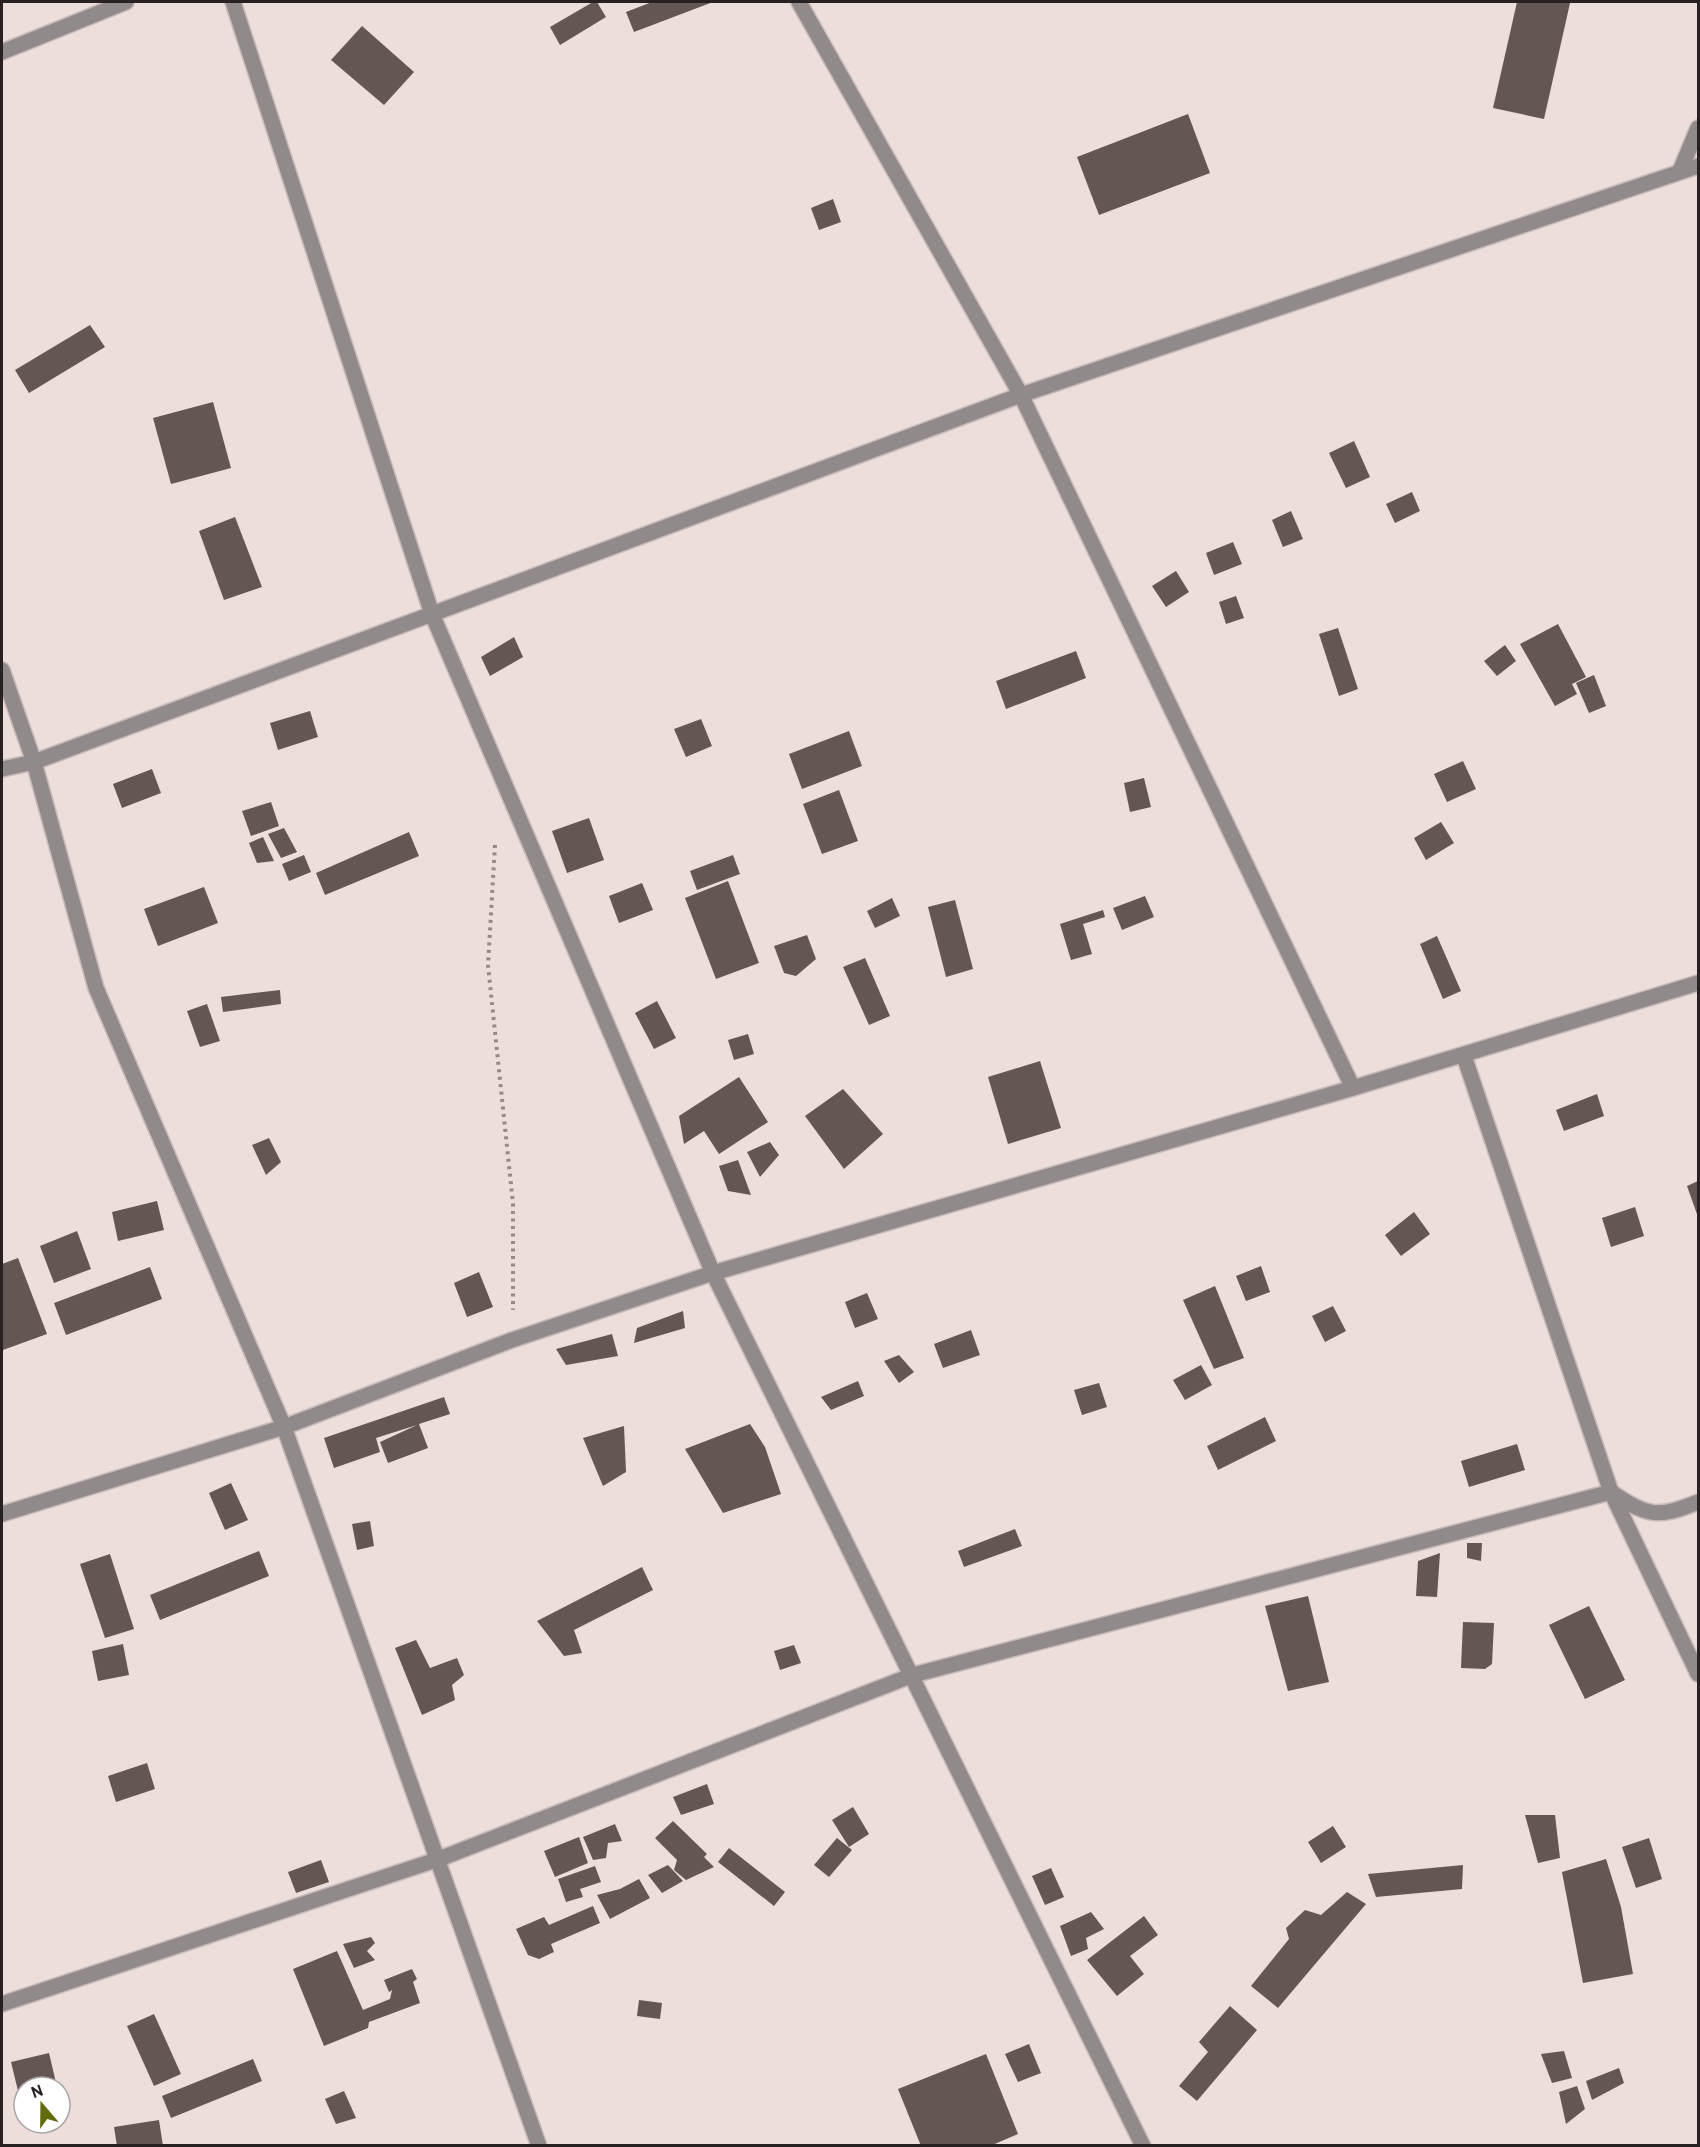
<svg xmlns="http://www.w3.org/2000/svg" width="1700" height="2147" viewBox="0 0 1700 2147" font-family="Overpass,sans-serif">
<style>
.building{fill:#645753}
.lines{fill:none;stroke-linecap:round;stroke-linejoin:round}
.street-casing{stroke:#c9bbba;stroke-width:18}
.path{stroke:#958a89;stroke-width:4;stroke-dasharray:3 4.5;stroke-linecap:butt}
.street{stroke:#918a8b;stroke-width:15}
</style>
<rect width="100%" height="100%" fill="#eddddb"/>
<g class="building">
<path d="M 593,2 L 597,2 L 606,17 L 560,45 L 550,27 Z"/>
<path d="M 652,2 L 713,2 L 634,32 L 626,12 Z"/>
<path d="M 1517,2 L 1570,3 L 1544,119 L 1493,108 Z"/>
<path d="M 362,26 L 414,72 L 384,105 L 331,60 Z"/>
<path d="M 1188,114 L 1210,173 L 1099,215 L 1077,157 Z"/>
<path d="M 833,199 L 841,222 L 819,230 L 811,208 Z"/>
<path d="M 90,325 L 105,347 L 29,393 L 15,370 Z"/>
<path d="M 213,402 L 231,468 L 171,484 L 153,418 Z"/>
<path d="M 1354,441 L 1370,477 L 1346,488 L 1329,453 Z"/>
<path d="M 1412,492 L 1420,511 L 1395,523 L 1386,504 Z"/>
<path d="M 1291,511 L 1303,539 L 1283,547 L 1272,520 Z"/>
<path d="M 235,517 L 262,587 L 224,600 L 199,531 Z"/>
<path d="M 1233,542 L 1242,564 L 1214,575 L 1206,553 Z"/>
<path d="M 1176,571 L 1189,592 L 1166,607 L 1152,586 Z"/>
<path d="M 1236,596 L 1244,618 L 1226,624 L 1219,602 Z"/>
<path d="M 1558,624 L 1586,677 L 1572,684 L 1577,694 L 1555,706 L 1520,644 Z"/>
<path d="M 1338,628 L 1358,689 L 1339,696 L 1319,634 Z"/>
<path d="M 514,637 L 523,657 L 490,676 L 481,657 Z"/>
<path d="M 1505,645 L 1516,661 L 1497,676 L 1484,661 Z"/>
<path d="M 1076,651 L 1086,678 L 1006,709 L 996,681 Z"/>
<path d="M 1594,675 L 1606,706 L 1589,713 L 1576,683 Z"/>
<path d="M 310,711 L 318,737 L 278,750 L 270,723 Z"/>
<path d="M 701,719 L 712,746 L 686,757 L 674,729 Z"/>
<path d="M 849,731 L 862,766 L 802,789 L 789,754 Z"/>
<path d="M 1463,761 L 1476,789 L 1447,802 L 1434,774 Z"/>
<path d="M 152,769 L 161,793 L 122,808 L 113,784 Z"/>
<path d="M 1144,778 L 1151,807 L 1130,812 L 1124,783 Z"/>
<path d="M 839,790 L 858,841 L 822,854 L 803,804 Z"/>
<path d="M 271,802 L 279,826 L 251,836 L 242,811 Z"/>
<path d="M 589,818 L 604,860 L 567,873 L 552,831 Z"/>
<path d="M 1441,822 L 1454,843 L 1426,860 L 1414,838 Z"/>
<path d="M 284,828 L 297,852 L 281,858 L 268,834 Z"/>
<path d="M 409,832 L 419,856 L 325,895 L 316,873 Z"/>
<path d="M 263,837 L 274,861 L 257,863 L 249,843 Z"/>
<path d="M 304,855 L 311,872 L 289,881 L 282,864 Z"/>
<path d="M 733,855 L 740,874 L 697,890 L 690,871 Z"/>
<path d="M 728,881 L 759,963 L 716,979 L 685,898 Z"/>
<path d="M 642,883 L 653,910 L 619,923 L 609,896 Z"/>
<path d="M 204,887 L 218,923 L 158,946 L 144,909 Z"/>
<path d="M 1145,896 L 1154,917 L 1122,930 L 1113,908 Z"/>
<path d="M 892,898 L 900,916 L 875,928 L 867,911 Z"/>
<path d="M 955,900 L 973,969 L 946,977 L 928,907 Z"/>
<path d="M 1103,910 L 1105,917 L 1083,924 L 1092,954 L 1071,960 L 1060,924 Z"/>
<path d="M 807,935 L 816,959 L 796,976 L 784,973 L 774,946 Z"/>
<path d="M 1437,936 L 1461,991 L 1443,999 L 1420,944 Z"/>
<path d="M 865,958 L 890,1016 L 869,1025 L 843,967 Z"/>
<path d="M 280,990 L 281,1004 L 223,1012 L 221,997 Z"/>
<path d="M 657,1001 L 676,1038 L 654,1049 L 635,1013 Z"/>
<path d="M 207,1004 L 220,1041 L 200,1047 L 187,1011 Z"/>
<path d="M 748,1034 L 754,1054 L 734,1060 L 728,1040 Z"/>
<path d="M 1040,1061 L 1061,1128 L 1008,1144 L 988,1077 Z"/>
<path d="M 739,1077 L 768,1122 L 719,1154 L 704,1131 L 684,1144 L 679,1116 Z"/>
<path d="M 843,1089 L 883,1134 L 844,1169 L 805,1116 Z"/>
<path d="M 1597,1094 L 1604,1116 L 1564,1131 L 1556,1110 Z"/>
<path d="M 269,1138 L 281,1162 L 266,1175 L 252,1145 Z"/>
<path d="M 770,1142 L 779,1155 L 760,1177 L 747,1152 Z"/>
<path d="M 738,1160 L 751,1195 L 728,1191 L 719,1166 Z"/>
<path d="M 1698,1181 L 1698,1217 L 1687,1186 Z"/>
<path d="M 157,1201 L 164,1230 L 118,1241 L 112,1212 Z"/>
<path d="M 1635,1207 L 1644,1236 L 1611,1247 L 1602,1218 Z"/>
<path d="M 1414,1212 L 1430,1234 L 1401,1256 L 1385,1235 Z"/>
<path d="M 77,1231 L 91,1269 L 54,1283 L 40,1246 Z"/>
<path d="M 18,1258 L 47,1334 L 3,1350 L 2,1264 Z"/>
<path d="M 1261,1266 L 1270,1292 L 1246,1301 L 1236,1276 Z"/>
<path d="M 150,1267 L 162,1299 L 66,1335 L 54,1303 Z"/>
<path d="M 479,1272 L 493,1307 L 467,1317 L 454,1283 Z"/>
<path d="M 1215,1286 L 1244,1358 L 1214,1369 L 1183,1300 Z"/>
<path d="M 867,1293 L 878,1319 L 855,1328 L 845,1302 Z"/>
<path d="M 1333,1306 L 1346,1331 L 1325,1342 L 1312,1316 Z"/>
<path d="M 683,1311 L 685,1328 L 634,1343 L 637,1328 Z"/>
<path d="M 971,1330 L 980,1355 L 943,1368 L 934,1344 Z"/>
<path d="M 612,1334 L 618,1356 L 566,1365 L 556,1349 Z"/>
<path d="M 899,1355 L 914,1372 L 899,1383 L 884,1361 Z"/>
<path d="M 1201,1365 L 1212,1385 L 1185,1400 L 1173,1380 Z"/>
<path d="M 858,1381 L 864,1396 L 831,1410 L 821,1397 Z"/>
<path d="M 1099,1383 L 1107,1407 L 1082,1415 L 1074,1390 Z"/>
<path d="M 444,1397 L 450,1414 L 419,1424 L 428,1448 L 388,1463 L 380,1442 L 417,1425 L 376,1438 L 380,1452 L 334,1468 L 324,1438 Z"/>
<path d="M 1265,1417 L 1276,1441 L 1218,1470 L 1207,1446 Z"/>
<path d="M 750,1424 L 765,1447 L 781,1494 L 723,1513 L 685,1449 Z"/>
<path d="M 624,1426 L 626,1472 L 603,1486 L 583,1438 Z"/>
<path d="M 1517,1444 L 1525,1470 L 1469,1487 L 1461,1461 Z"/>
<path d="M 231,1483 L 248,1520 L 225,1530 L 209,1493 Z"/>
<path d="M 370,1521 L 374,1546 L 357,1550 L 352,1524 Z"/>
<path d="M 1015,1529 L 1022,1546 L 964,1567 L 958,1551 Z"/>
<path d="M 1467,1543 L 1482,1543 L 1481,1561 L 1467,1558 Z"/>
<path d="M 259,1551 L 269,1576 L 160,1620 L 150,1595 Z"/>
<path d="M 1440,1553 L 1437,1597 L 1416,1596 L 1418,1561 Z"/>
<path d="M 110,1554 L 134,1629 L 105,1638 L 80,1564 Z"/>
<path d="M 642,1567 L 653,1590 L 574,1630 L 582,1653 L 564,1656 L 537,1621 Z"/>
<path d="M 1308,1596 L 1329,1682 L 1288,1691 L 1265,1606 Z"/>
<path d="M 1589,1606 L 1625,1680 L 1585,1699 L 1549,1625 Z"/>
<path d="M 1463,1622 L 1494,1623 L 1492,1664 L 1485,1669 L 1461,1668 Z"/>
<path d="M 416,1640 L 430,1668 L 457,1658 L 464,1675 L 452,1685 L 455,1700 L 422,1715 L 395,1648 Z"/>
<path d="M 123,1644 L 129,1675 L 98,1681 L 92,1651 Z"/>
<path d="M 794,1645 L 801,1663 L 780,1670 L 774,1651 Z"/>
<path d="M 147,1763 L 155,1789 L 116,1802 L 108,1776 Z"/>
<path d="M 707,1784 L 714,1804 L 681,1815 L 673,1797 Z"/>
<path d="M 853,1807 L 869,1834 L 849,1847 L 832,1820 Z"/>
<path d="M 1525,1815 L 1555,1815 L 1560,1858 L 1538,1863 Z"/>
<path d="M 673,1821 L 707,1854 L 704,1857 L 714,1867 L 686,1880 L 674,1870 L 677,1860 L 655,1838 Z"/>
<path d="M 615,1824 L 622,1841 L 608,1843 L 606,1858 L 593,1860 L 583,1837 Z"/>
<path d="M 1333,1826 L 1346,1847 L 1321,1863 L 1308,1842 Z"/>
<path d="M 579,1837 L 588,1863 L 555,1877 L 544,1851 Z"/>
<path d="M 837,1838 L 852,1850 L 829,1877 L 814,1865 Z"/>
<path d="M 1649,1838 L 1662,1879 L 1636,1888 L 1622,1847 Z"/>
<path d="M 729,1848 L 785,1892 L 774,1906 L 718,1862 Z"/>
<path d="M 1606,1859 L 1621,1907 L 1633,1974 L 1583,1983 L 1562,1872 Z"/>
<path d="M 321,1860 L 329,1882 L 296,1893 L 288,1872 Z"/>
<path d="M 668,1865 L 683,1881 L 662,1893 L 648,1875 Z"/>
<path d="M 1463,1865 L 1462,1889 L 1376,1897 L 1368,1874 Z"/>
<path d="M 595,1866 L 601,1882 L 580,1889 L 583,1897 L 566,1902 L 558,1879 Z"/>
<path d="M 1051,1868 L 1064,1897 L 1045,1905 L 1032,1876 Z"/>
<path d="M 639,1879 L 650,1898 L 610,1919 L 597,1895 L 620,1889 Z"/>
<path d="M 1347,1892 L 1366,1904 L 1278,2008 L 1251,1986 L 1289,1939 L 1286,1928 L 1305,1910 L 1321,1915 Z"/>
<path d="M 593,1906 L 600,1923 L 551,1944 L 554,1952 L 539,1959 L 528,1955 L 516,1929 L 544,1917 L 549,1925 Z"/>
<path d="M 1091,1912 L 1104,1929 L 1086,1938 L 1088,1949 L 1071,1956 L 1060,1926 Z"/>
<path d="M 1144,1916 L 1158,1935 L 1130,1956 L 1144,1974 L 1117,1996 L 1087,1960 Z"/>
<path d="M 371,1937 L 375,1943 L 367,1951 L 375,1960 L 354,1968 L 343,1944 Z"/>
<path d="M 337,1951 L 363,2010 L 390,1999 L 392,1990 L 389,1992 L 384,1980 L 412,1969 L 417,1979 L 413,1982 L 420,2003 L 369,2022 L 368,2028 L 324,2046 L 293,1969 Z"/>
<path d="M 639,2000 L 662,2003 L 660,2019 L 637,2016 Z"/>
<path d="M 1230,2006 L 1257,2030 L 1197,2101 L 1179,2086 L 1208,2052 L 1199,2042 Z"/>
<path d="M 154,2014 L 181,2074 L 154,2086 L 127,2026 Z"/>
<path d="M 1029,2044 L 1041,2073 L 1018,2082 L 1005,2054 Z"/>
<path d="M 1564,2051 L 1572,2078 L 1552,2083 L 1541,2054 Z"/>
<path d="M 49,2053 L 57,2087 L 24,2087 L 24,2098 L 20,2099 L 11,2062 Z"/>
<path d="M 986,2054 L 1018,2134 L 990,2146 L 921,2146 L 898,2089 Z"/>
<path d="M 253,2059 L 262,2081 L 171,2118 L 162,2096 Z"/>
<path d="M 1619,2068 L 1624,2083 L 1592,2100 L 1586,2081 Z"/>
<path d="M 1577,2086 L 1585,2109 L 1566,2124 L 1559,2092 Z"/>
<path d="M 344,2091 L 356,2118 L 336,2124 L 325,2099 Z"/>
<path d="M 159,2120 L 163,2146 L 117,2146 L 114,2127 Z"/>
</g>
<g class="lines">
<defs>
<g id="street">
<path d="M 233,2 L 432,614 L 713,1273 L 1143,2146"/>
<path d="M 799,2 L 1021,395 L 1353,1088"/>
<path d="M 2,52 L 126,2"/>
<path d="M 1680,171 L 1698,128"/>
<path d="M 2,670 L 34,762 L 96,988 L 284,1427 L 539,2146"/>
<path d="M 2,769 L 34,762 L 1021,395 L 1698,166"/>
<path d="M 1464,1056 L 1611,1492 L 1698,1674"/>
<path d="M 2,1514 L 284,1427 L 512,1340 L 713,1273 L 1353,1088 L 1698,983"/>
<path d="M 2,2004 L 439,1859 L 913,1675 L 1611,1492 C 1647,1516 1657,1519 1698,1502"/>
</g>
</defs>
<use href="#street" class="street-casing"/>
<path class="path" d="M 495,845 L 488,965 L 513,1204 L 513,1310"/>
<use href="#street" class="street"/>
</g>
<rect width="1700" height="2147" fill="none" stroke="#272121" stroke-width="6"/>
<g transform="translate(42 2105) rotate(340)"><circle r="28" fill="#ffffff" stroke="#a9a6a6" stroke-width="1.5"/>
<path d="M0-4.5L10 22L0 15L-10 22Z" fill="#636b0f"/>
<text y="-9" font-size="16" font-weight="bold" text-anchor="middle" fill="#272121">N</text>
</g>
</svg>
